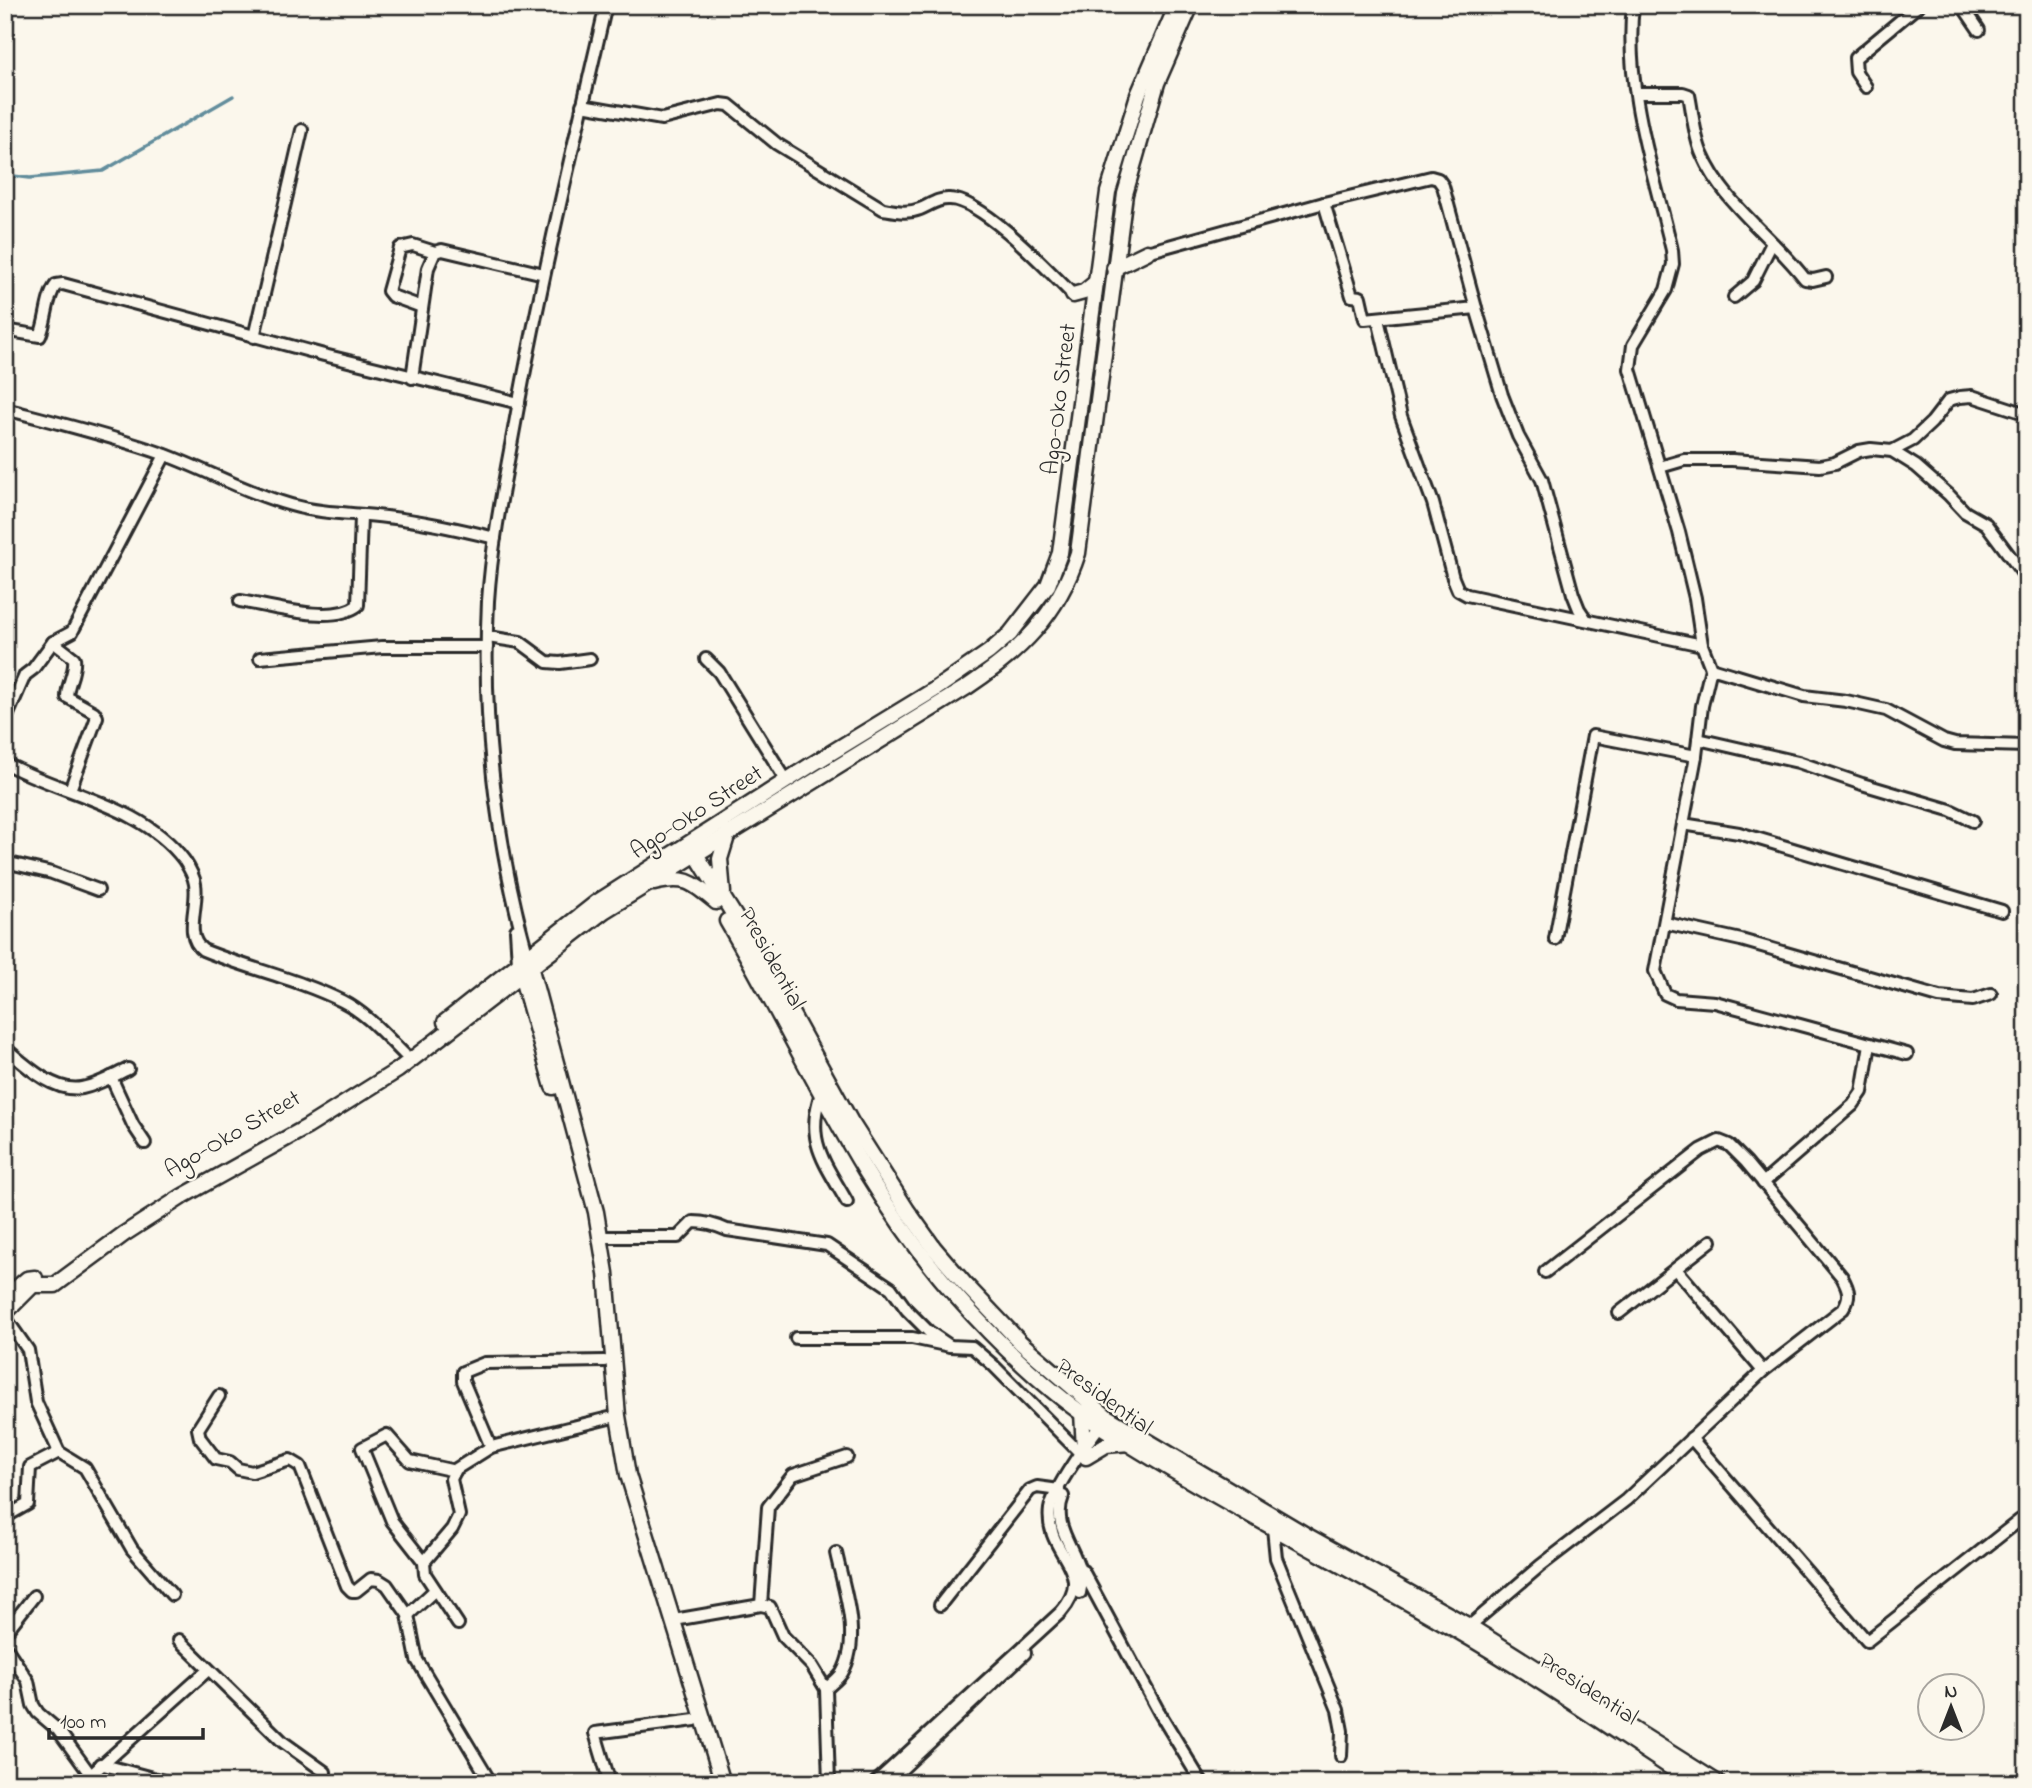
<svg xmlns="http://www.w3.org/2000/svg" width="2032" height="1788" viewBox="0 0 2032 1788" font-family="'Indie Flower',sans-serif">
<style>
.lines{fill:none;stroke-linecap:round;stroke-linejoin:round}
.stream{stroke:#628d9c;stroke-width:3.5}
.minor-casing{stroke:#2b2b2b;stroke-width:16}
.major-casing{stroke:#2b2b2b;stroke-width:19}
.minor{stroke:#fbf7ec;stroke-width:10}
.major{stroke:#fbf7ec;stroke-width:14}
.labels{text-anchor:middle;stroke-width:5;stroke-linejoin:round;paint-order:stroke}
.street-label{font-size:24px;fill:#2b2b2b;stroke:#fbf7ec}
</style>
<rect width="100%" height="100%" fill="#fbf7ec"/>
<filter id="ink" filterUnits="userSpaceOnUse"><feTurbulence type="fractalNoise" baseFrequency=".0143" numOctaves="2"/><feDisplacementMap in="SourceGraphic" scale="14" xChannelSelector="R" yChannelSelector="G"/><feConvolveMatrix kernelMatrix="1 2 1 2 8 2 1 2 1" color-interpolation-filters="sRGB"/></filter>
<g filter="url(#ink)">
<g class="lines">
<path class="stream" d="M 5,175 L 30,178 L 103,171 L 233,96"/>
<defs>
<g id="minor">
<path d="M 1633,5 C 1624,88 1653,170 1672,250 L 1673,264 L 1666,290 L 1633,345 L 1630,369 L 1679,532 L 1695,598 L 1702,645 L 1711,668 L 1702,706 L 1696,756 L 1655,971 L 1665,994 L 1676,999 L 1715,1002 L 1907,1054"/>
<path d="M 1962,5 L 1979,30"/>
<path d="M 1866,87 L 1856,72 L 1855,58 L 1919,5"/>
<path d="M 1636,93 L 1683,93 L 1689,95 C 1693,114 1694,136 1702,154 C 1724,205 1772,236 1805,279 L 1813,280 L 1826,277"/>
<path d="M 582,105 L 662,119 L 721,104 L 729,105 L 777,144 L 883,209 C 895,211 907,214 920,209 C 930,205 938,198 950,199 C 983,200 1049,271 1073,295"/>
<path d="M 1324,203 L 1352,296 L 1360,297 L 1365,319 L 1476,308"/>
<path d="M 1147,252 L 1324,203 L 1431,177 L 1438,179 L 1443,186 L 1476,308 L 1502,395 L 1518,436 L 1542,480 L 1573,594 L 1579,609 L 1585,618"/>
<path d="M 1734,297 L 1753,281 L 1772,243"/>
<path d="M 422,307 L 392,296 L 388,291 L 400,248 L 413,245 L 435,252"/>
<path d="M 1378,319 L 1401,416 L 1433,503 L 1453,578 L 1458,590 L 1467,595 L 1702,645"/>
<path d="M 5,330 L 40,336 C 47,320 46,298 56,285 L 63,284 L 324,355 L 519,403"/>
<path d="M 254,337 L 302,130"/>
<path d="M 412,378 L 428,268 L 435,252 L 442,250 L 544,274"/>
<path d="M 5,409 C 58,423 112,436 163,454 C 207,470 247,493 291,505 C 323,514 354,513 386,517 C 423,521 459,529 495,538"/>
<path d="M 1892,451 L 1913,440 L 1932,422 L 1949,400 L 1960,397 L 1972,396 L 2027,414"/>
<path d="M 1660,467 L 1684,460 L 1732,460 L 1820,466 L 1835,463 L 1859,451 L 1871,449 L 1892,451 L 1916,466 L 1949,495 L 1965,512 L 1986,524 L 2027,579"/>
<path d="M 240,601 C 270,606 333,625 358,605 L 361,516"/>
<path d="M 488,637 L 520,642 L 547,662 L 560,663 L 590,659"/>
<path d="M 53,642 L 74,658 C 76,673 67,683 67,697 L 94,712 L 97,717 L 70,790"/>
<path d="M 260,658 L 382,647 L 487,647"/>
<path d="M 706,659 L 719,672 L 786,780"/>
<path d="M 1711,668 L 1804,696 L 1846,701 L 1886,710 L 1944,741 L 1955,744 L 2027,746"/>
<path d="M 5,721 L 25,675 L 33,669 L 53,642 L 72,632 L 165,455"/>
<path d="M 1698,739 L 1798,762 L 1862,784 L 1950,810 L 1973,821"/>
<path d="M 5,763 C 63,795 142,804 184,860 C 188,866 194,877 195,884 C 199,906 183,935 203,950 C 249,969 298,979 342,1001 C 366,1013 385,1035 404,1054"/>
<path d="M 1683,824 L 1739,833 L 2002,911"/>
<path d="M 5,862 L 52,873 L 98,890"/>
<path d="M 1665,923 L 1741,940 L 1939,997 L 1973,1000 L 1991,994"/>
<path d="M 516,930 L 518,963"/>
<path d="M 1555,939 L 1593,736 L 1696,756"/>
<path d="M 528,957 C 495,840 482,723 488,601 C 492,540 505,479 516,418 C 541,280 574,143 606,5"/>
<path d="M 5,1048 C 25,1065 54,1093 82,1088 C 98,1085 113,1076 128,1069"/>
<path d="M 111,1077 L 133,1125 L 145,1143"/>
<path d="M 821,1093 C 805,1141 824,1161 847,1202"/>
<path d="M 1763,1183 L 1853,1105 L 1862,1092 L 1870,1044"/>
<path d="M 600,1237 L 678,1237 L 693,1222 C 706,1222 716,1225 727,1230 L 827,1245 L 891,1288 L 907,1310 L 928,1331 L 950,1346"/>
<path d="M 1676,1269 L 1763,1371"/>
<path d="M 1619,1313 L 1711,1241"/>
<path d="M 5,1317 L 28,1350 L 36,1402 L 59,1452 L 85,1468 L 132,1549 L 172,1595"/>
<path d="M 796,1338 L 912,1338 L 950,1346 L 972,1347 L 993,1365 L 1081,1454"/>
<path d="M 219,1396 L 198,1429 L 200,1438 L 216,1459 L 230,1462 L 238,1469 L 252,1472 L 290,1460 L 300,1466 L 347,1586 L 352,1591 L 356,1591 L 371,1579 L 379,1580 L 387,1585 L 408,1615 L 417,1660 L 491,1783"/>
<path d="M 1691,1438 L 1867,1641 L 2020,1520"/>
<path d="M 491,1447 L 463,1381 L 463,1372 L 485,1363 L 604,1361"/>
<path d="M 1063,1496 C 1048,1533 1089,1557 1080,1593"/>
<path d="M 5,1517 L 28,1504 L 30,1467 L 59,1452"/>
<path d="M 1273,1528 L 1276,1558 L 1338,1710 L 1342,1731 L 1341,1756"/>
<path d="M 424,1562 L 392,1521 L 362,1448 L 387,1435 L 410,1461 L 455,1471"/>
<path d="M 1083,1571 L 1159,1712 L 1202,1783"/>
<path d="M 761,1605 L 768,1507 L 793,1475 L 847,1457"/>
<path d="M 940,1605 L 1030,1490 L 1037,1487 L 1059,1490"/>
<path d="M 408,1615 L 435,1590"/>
<path d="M 674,1620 L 761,1605 L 770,1607 L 783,1636 L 812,1666 L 826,1689 L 829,1783"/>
<path d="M 458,1624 L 425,1574 L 424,1562 L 452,1529 L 459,1515 L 451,1479 L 456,1469 L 472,1459 L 491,1447 L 609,1418"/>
<path d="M 1466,1629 L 1540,1566 L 1626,1500 L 1763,1371 L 1843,1309 C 1851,1296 1849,1290 1842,1277 L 1746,1162 L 1729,1145 L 1719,1141 L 1701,1150 L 1545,1272"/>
<path d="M 5,1633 L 34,1596"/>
<path d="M 179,1640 L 283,1742 L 325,1772 L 324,1783"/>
<path d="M 5,1646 L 28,1681 L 33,1705 L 38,1713 L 58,1730 L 90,1774"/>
<path d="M 826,1689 C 831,1684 838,1679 842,1673 C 862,1638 844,1590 836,1553"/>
<path d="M 100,1764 L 171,1783"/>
<path d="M 82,1783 L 208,1670"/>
<path d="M 610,1783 L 595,1733 L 695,1720"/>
<path d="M 875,1783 L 1061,1612 C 1098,1569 1044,1555 1050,1509 C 1053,1489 1090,1438 1103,1422"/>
<path d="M 887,1783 L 1025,1653"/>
</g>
<g id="major">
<path d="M 1114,268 L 1147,252"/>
<path d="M 1073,295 L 1084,292 L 1095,283"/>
<path d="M 692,848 L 761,958 L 851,1122 L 907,1210 L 934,1248 L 964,1283 L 1021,1343 L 1107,1417 L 1306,1535 L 1469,1626 L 1718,1783"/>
<path d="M 654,883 C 685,875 692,882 716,902"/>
<path d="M 723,893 L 720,859 L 728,833"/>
<path d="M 727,921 C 801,1047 858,1185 956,1296 C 995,1340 1049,1393 1099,1425 C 1216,1500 1339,1562 1458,1631 C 1539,1678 1616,1732 1694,1783"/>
<path d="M 529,962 L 596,1212 L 606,1273 L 618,1416 L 628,1475 L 723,1783"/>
<path d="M 519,968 L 553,1087"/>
<path d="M 445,1022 L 596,903 L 811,765 L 934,690 L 989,652 L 1010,634 L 1048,585 L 1060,553 L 1108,192 L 1138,95 L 1177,5"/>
<path d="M 5,1298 L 27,1279 L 35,1278"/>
<path d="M 5,1313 L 33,1285 L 55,1285 L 124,1234 L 183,1196 L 307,1127 L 398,1070 L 604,911 L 967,687 C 1020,652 1058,615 1078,553 L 1125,194 L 1157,83 L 1191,5"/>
<path d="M 1082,1412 L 1084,1450"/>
<path d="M 1086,1457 L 1106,1445 L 1129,1443"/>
</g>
</defs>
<use href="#minor" class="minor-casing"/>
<use href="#major" class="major-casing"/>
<use href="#minor" class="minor"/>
<use href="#major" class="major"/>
</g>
</g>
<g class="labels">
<g class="street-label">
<text transform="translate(1058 399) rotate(-83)" y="8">Ago-Oko Street</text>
<text transform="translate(696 811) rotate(-33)" y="8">Ago-Oko Street</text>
<text transform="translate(773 958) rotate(61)" y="8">Presidential</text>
<text transform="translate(232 1133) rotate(-30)" y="8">Ago-Oko Street</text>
<text transform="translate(1105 1396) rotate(36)" y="8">Presidential</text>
<text transform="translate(1589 1688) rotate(33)" y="8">Presidential</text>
</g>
</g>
<rect width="2032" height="1788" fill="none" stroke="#fbf7ec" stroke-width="28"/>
<rect x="14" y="14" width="2004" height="1760" fill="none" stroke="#2b2b2b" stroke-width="2.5" filter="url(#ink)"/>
<g transform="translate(1951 1707)"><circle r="33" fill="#fbf7ec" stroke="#a8a59f" stroke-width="2"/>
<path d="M0-5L12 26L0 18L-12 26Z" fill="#2b2b2b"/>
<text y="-10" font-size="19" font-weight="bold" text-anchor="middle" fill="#2b2b2b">N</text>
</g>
<path d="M49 1728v10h154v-10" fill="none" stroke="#2b2b2b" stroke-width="3.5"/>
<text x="60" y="1728" font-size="21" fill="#2b2b2b" stroke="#fbf7ec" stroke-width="5" paint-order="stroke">100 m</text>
</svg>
